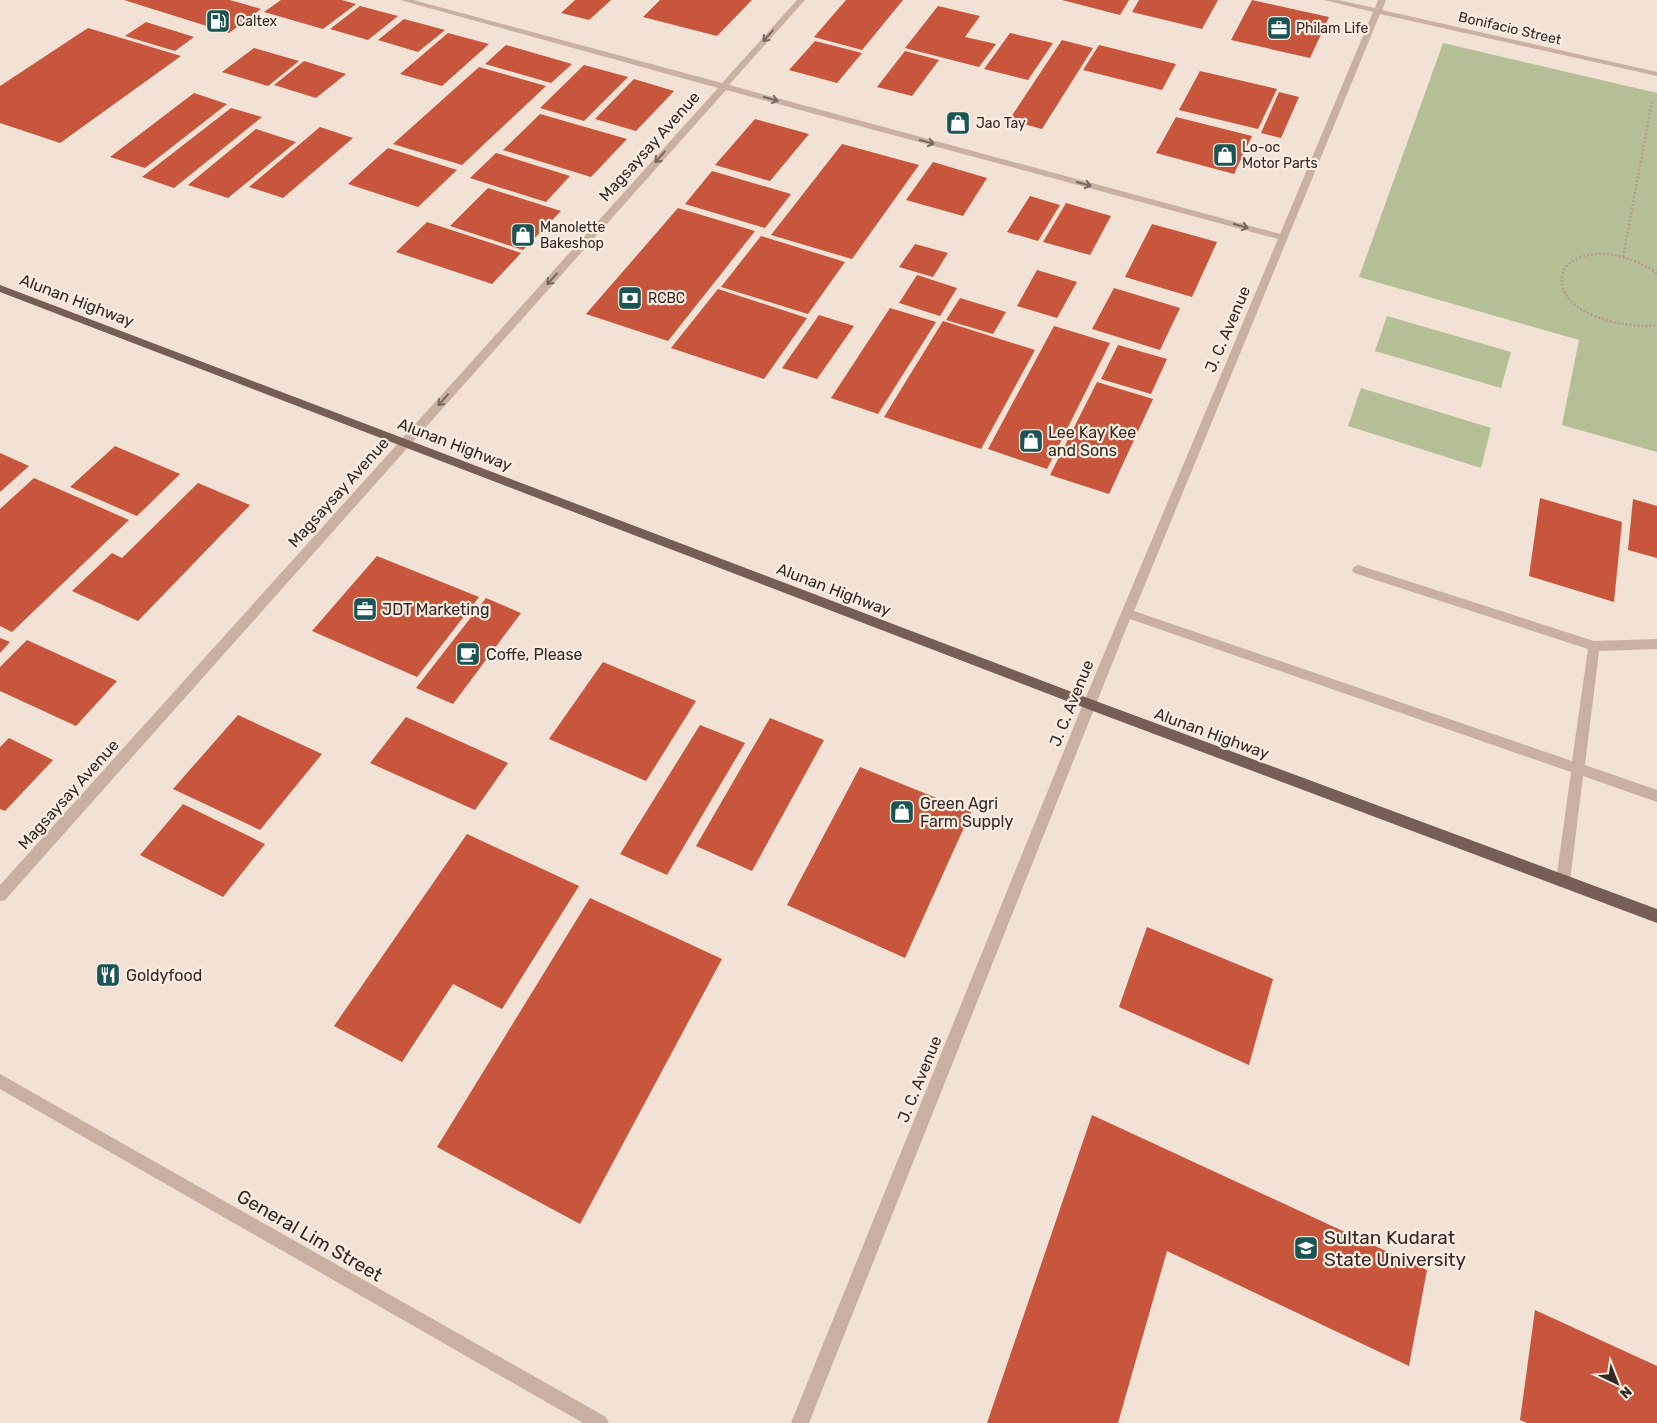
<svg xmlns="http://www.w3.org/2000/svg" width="1657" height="1423" viewBox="0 0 1657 1423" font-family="Rubik,sans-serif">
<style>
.green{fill:#b4bf96}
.building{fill:#c8563c}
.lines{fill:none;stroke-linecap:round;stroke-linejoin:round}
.path{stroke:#b49b8c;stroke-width:2.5;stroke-dasharray:2 2;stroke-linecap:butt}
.minor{fill:#c8b1a2;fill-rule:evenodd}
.major{fill:#755e55;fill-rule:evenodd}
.oneway{stroke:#76665d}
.labels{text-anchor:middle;stroke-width:4.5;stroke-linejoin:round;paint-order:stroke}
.far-poi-label{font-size:14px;fill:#332824;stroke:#f9ede1;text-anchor:start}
.far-street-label{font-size:14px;fill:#332824;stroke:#f9ede1}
.street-label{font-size:16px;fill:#332824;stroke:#f9ede1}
.poi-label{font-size:16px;fill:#332824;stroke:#f9ede1;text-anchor:start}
.near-street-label{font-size:19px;fill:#332824;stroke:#f9ede1}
.near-poi-label{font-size:19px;fill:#332824;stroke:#f9ede1;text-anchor:start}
</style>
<rect width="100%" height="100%" fill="#f1e2d5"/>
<g class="green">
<path d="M 1443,43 L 1657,93 L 1657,452 L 1562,425 L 1579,340 L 1359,277 Z"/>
<path d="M 1387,316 L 1511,352 L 1501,388 L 1375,351 Z"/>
<path d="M 1361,388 L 1491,428 L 1481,468 L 1348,426 Z"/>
</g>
<g class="building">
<path d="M 124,0 L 230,0 L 261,9 L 229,33 Z"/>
<path d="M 281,0 L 342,0 L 356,4 L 323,29 L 264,12 Z"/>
<path d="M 575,0 L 611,0 L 589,20 L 561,13 Z"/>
<path d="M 660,0 L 752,0 L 717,36 L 643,17 Z"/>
<path d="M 846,0 L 903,0 L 862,50 L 814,37 Z"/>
<path d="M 1062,0 L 1129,0 L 1120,15 Z"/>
<path d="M 1139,0 L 1218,0 L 1202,29 L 1132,12 Z"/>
<path d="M 1252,0 L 1329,17 L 1310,58 L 1231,40 Z"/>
<path d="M 360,6 L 398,16 L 368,40 L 330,29 Z"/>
<path d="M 938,6 L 980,16 L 965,37 L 996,44 L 979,67 L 905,48 Z"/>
<path d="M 404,19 L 445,30 L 418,52 L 378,40 Z"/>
<path d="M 146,22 L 194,37 L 175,51 L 125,36 Z"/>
<path d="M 88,28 L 181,56 L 60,143 L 0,123 L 0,86 Z"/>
<path d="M 448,33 L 489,44 L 442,86 L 400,74 Z"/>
<path d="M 1010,33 L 1053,43 L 1028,80 L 984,69 Z"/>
<path d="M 1062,40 L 1093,48 L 1042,129 L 1009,120 Z"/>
<path d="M 815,41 L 862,53 L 837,83 L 789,70 Z"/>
<path d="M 506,45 L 572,64 L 551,83 L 485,64 Z"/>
<path d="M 1099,45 L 1176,64 L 1162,90 L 1083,70 Z"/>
<path d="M 254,48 L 299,61 L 268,86 L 222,72 Z"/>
<path d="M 905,51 L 939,60 L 912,96 L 877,87 Z"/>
<path d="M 304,61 L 346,74 L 316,98 L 274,85 Z"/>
<path d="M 584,65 L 628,77 L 584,121 L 540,108 Z"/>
<path d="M 479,67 L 546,86 L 462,165 L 393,144 Z"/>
<path d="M 1200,71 L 1277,89 L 1258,129 L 1179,110 Z"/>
<path d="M 634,79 L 674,91 L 636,131 L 595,119 Z"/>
<path d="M 1279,92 L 1299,97 L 1281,138 L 1261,133 Z"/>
<path d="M 194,93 L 227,104 L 145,168 L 110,157 Z"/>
<path d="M 231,108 L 262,117 L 174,188 L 142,177 Z"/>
<path d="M 540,114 L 627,139 L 591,177 L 503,150 Z"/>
<path d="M 1176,117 L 1252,136 L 1234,174 L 1156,153 Z"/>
<path d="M 755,119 L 809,134 L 770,181 L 715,165 Z"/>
<path d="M 320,127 L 353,138 L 283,198 L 249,187 Z"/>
<path d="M 256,129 L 296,142 L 228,198 L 188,185 Z"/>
<path d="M 842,144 L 919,165 L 852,259 L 771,235 Z"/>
<path d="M 388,148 L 457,170 L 418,207 L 348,184 Z"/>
<path d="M 496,153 L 570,176 L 546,202 L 470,178 Z"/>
<path d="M 933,162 L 987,178 L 963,216 L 906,200 Z"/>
<path d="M 712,171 L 791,194 L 765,228 L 685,204 Z"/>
<path d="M 488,188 L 561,211 L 523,250 L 450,226 Z"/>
<path d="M 1030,196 L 1060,205 L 1038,241 L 1007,232 Z"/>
<path d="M 1066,203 L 1111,216 L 1090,255 L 1043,242 Z"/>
<path d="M 678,208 L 755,231 L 668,341 L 586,314 Z"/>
<path d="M 427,222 L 521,253 L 492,284 L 396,252 Z"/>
<path d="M 1152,224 L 1217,242 L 1192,297 L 1125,277 Z"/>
<path d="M 761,236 L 845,262 L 808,314 L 721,287 Z"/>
<path d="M 915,244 L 948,253 L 933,277 L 899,267 Z"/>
<path d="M 1037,270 L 1077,282 L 1057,318 L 1017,306 Z"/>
<path d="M 917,275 L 957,288 L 940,316 L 899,303 Z"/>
<path d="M 1114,288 L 1180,308 L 1160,350 L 1092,329 Z"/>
<path d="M 718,289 L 807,318 L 764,379 L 671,348 Z"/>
<path d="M 960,298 L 1006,312 L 993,334 L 946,320 Z"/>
<path d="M 890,308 L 936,322 L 878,414 L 831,398 Z"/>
<path d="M 819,315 L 854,326 L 817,379 L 782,368 Z"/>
<path d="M 943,321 L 1035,350 L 981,449 L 884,417 Z"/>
<path d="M 1054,326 L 1110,343 L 1047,469 L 988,449 Z"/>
<path d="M 1118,345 L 1167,359 L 1151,394 L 1101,379 Z"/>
<path d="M 1097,382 L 1153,399 L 1109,494 L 1050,475 Z"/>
<path d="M 115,446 L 180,474 L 137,516 L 70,487 Z"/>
<path d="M 0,453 L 29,466 L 0,492 Z"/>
<path d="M 34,478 L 129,520 L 12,632 L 0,626 L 0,509 Z"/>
<path d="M 198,483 L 250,505 L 138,621 L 72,591 L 112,553 L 122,558 Z"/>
<path d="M 1540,498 L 1622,522 L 1614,602 L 1529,576 Z"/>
<path d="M 1633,499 L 1657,506 L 1657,558 L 1628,550 Z"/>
<path d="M 377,556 L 479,597 L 417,677 L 312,631 Z"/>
<path d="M 486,598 L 521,613 L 453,704 L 416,688 Z"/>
<path d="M 0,638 L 10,642 L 0,653 Z"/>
<path d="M 27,640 L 117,681 L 76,726 L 0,691 L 0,667 Z"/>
<path d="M 603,662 L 696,701 L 646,781 L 549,739 Z"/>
<path d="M 238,715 L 322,754 L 260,830 L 173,789 Z"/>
<path d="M 406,717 L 508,763 L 475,810 L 370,763 Z"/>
<path d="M 770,718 L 824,740 L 752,871 L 696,846 Z"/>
<path d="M 700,725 L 745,743 L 667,875 L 620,854 Z"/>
<path d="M 9,738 L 53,760 L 5,811 L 0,809 L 0,747 Z"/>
<path d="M 860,767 L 971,812 L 905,958 L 787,905 Z"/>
<path d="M 183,804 L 265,844 L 223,897 L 140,855 Z"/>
<path d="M 467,834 L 579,886 L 502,1009 L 453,984 L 402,1062 L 334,1026 Z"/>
<path d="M 590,898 L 722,959 L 580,1224 L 437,1147 Z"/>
<path d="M 1147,927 L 1273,979 L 1249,1065 L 1119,1007 Z"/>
<path d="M 1092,1115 L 1427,1270 L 1409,1366 L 1167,1251 L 1118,1423 L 987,1423 Z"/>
<path d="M 1535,1310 L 1657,1366 L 1657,1423 L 1527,1423 L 1520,1420 Z"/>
</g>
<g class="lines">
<g class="path">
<path d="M 1623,257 L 1652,101"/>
<path d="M 1657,273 C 1634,258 1604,247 1577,259 C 1570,262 1563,268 1562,276 C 1556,315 1630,330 1657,325"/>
</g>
<g class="minor">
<path d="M 400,0 L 413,0 L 722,83 L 797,0 L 805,0 L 729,85 L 1280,234 L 1373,12 L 1324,0 L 1338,0 L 1375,8 L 1378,0 L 1386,0 L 1382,10 L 1657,72 L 1657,76 L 1380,14 L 1134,611 L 1572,761 L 1588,649 L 1354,573 L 1352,570 L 1354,567 L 1358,565 L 1594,641 L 1657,639 L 1657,649 L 1599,651 L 1585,765 L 1657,790 L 1657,802 L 1583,776 L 1570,881 L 1568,886 L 1563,887 L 1558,886 L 1556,881 L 1571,772 L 1130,619 L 809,1423 L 791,1423 L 1083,704 L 1278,239 L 726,90 L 5,900 L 0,901 L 0,885 L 718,88 Z"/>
<path d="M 0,1074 L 606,1417 L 609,1423 L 583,1423 L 0,1089 Z"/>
</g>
<path class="major" d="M 0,285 L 1093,700 L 1657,909 L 1657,923 L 1085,708 L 0,292 Z"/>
</g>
<defs><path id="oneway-shaft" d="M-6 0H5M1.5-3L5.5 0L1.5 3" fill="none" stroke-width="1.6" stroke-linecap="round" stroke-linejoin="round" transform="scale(1.25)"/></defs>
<g class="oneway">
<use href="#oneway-shaft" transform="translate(768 36) rotate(132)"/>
<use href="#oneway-shaft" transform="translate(771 99) rotate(15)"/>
<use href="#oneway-shaft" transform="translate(927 142) rotate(15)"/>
<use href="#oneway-shaft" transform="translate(660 157) rotate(132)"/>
<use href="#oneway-shaft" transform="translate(1084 184) rotate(15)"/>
<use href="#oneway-shaft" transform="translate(1241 226) rotate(15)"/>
<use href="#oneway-shaft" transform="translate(552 279) rotate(132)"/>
<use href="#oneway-shaft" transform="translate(443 400) rotate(132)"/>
</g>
<defs>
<symbol id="fuel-square" viewBox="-11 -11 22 22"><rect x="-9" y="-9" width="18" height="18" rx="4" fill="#1a5454" stroke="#f9ede1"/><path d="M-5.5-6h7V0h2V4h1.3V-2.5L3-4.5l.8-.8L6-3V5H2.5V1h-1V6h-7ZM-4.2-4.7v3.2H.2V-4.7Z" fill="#fff"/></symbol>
<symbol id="office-square" viewBox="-11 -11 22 22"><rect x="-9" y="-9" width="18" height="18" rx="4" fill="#1a5454" stroke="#f9ede1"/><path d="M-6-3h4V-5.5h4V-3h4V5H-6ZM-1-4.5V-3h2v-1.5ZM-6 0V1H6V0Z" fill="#fff"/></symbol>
<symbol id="shop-square" viewBox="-11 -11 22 22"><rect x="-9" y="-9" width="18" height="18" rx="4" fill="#1a5454" stroke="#f9ede1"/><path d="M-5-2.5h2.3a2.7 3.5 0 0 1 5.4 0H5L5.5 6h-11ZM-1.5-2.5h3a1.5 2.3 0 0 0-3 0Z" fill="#fff"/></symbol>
<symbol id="bank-square" viewBox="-11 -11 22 22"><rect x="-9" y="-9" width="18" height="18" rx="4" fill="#1a5454" stroke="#f9ede1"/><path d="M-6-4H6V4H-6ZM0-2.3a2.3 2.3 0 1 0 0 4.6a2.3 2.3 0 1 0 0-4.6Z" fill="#fff"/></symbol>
<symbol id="cafe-square" viewBox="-11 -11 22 22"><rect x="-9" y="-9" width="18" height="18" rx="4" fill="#1a5454" stroke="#f9ede1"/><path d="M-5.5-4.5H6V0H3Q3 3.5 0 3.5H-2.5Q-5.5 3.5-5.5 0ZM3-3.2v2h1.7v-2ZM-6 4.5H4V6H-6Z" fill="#fff"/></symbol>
<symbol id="restaurant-square" viewBox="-11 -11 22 22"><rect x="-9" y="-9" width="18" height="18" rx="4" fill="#1a5454" stroke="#f9ede1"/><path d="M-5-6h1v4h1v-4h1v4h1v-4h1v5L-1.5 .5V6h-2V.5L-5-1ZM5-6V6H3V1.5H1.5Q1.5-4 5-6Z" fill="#fff"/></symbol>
<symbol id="university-square" viewBox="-11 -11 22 22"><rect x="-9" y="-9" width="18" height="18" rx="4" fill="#1a5454" stroke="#f9ede1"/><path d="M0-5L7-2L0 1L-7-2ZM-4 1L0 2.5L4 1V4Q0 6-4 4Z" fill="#fff"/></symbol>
</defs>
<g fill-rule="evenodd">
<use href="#fuel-square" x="204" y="7" width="28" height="28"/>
<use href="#office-square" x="1265" y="14" width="28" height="28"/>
<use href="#shop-square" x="944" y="109" width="28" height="28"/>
<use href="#shop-square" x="1211" y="141" width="28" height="28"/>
<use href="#shop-square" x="509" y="221" width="28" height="28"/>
<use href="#bank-square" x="616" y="284" width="28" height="28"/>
<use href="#shop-square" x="1017" y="427" width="28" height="28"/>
<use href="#office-square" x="351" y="595" width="28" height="28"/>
<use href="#cafe-square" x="454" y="640" width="28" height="28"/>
<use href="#shop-square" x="888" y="798" width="28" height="28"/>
<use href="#restaurant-square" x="94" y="961" width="28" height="28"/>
<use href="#university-square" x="1292" y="1234" width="28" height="28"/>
</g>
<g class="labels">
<g class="far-poi-label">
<text x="236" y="26">Caltex</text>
<text x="1296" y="33">Philam Life</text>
<text x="976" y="128">Jao Tay</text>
<text x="1242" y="152">Lo-oc<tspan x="1242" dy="16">Motor Parts</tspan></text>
<text x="540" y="232">Manolette<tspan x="540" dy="16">Bakeshop</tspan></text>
<text x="648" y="303">RCBC</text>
</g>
<g class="far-street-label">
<text transform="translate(1510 28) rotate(13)" y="5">Bonifacio Street</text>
</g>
<g class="street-label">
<text transform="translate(649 146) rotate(-48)" y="6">Magsaysay Avenue</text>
<text transform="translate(77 300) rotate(21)" y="6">Alunan Highway</text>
<text transform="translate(1227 329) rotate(-67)" y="6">J. C. Avenue</text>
<text transform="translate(455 444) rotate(21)" y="6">Alunan Highway</text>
<text transform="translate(338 492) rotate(-48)" y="6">Magsaysay Avenue</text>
<text transform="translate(834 589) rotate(21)" y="6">Alunan Highway</text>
<text transform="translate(1071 703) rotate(-68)" y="6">J. C. Avenue</text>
<text transform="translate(1212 733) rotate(20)" y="6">Alunan Highway</text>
<text transform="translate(68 794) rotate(-48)" y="6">Magsaysay Avenue</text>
<text transform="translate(919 1079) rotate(-68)" y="6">J. C. Avenue</text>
</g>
<g class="poi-label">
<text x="1048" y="438">Lee Kay Kee<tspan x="1048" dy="18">and Sons</tspan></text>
<text x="382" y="615">JDT Marketing</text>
<text x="486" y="660">Coffe, Please</text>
<text x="920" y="809">Green Agri<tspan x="920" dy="18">Farm Supply</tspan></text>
<text x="126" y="981">Goldyfood</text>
</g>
<g class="near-street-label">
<text transform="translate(310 1235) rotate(30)" y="7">General Lim Street</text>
</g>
<g class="near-poi-label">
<text x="1324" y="1244">Sultan Kudarat<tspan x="1324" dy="22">State University</tspan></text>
</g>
</g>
<g transform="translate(1617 1383) rotate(137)" stroke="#f9ede1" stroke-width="4" paint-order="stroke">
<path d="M0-4L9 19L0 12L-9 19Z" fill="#332824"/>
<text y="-8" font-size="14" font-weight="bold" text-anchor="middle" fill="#332824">N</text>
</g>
</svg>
